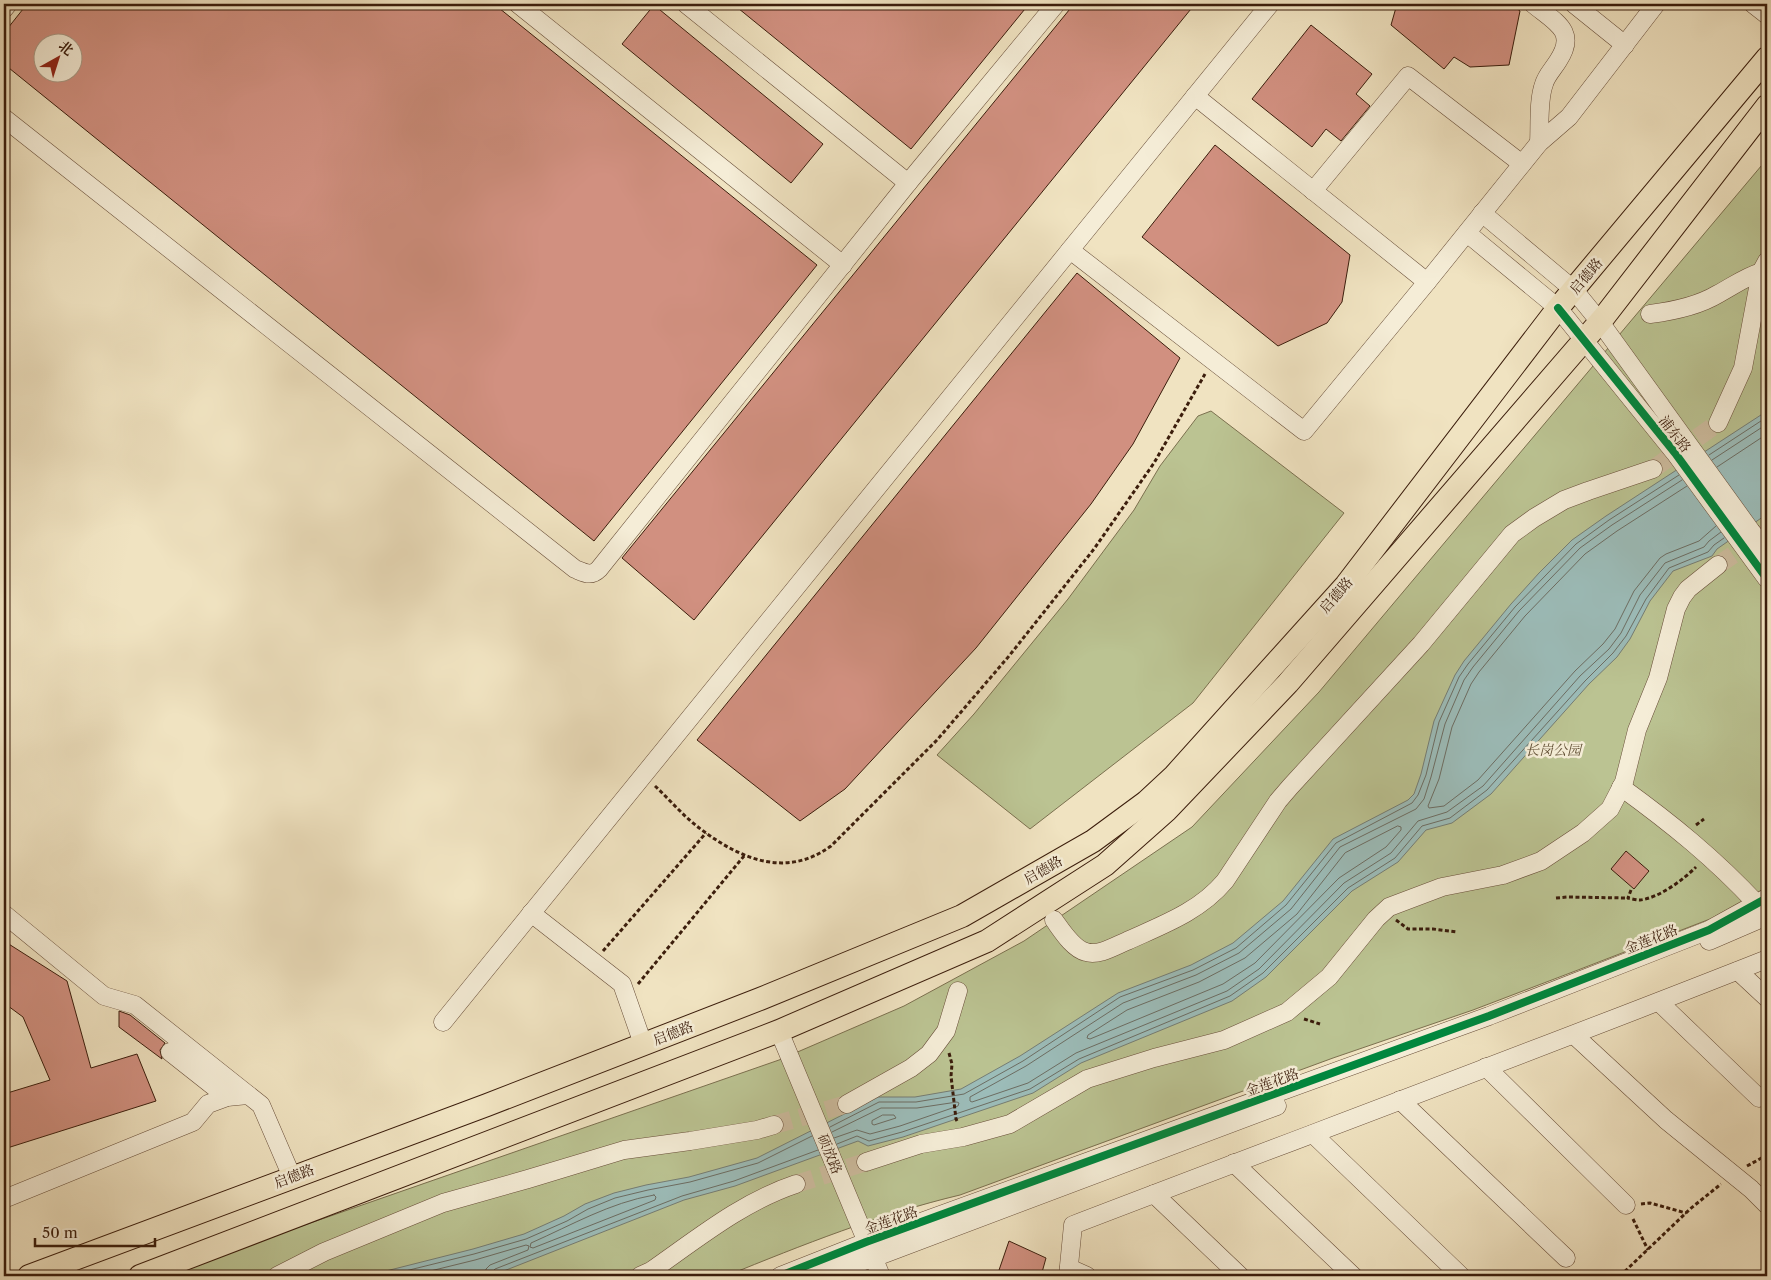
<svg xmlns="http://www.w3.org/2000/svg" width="1771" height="1280" viewBox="0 0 1771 1280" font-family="'Libre Caslon Text','Noto Serif SC',serif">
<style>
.green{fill:#bbc392;stroke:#7b704f}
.water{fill:#9cbdba;stroke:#757d74}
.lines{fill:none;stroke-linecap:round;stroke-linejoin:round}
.shore{stroke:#6c6d63;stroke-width:1}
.building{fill:#d19080;stroke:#3b1d0c;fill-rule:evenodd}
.minor-tunnel{stroke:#ccbb9d;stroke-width:18;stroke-dasharray:18 9;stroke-linecap:butt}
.minor-casing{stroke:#684e39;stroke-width:19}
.major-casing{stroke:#3b1d0c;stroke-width:24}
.path{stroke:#3b1d0c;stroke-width:3;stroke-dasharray:4 2.5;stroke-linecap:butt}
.minor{stroke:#f5edd7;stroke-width:18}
.major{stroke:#f0e3c1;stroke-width:22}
.cycleway-casing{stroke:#f5edd7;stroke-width:11}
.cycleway{stroke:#00873e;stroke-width:8}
.labels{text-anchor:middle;stroke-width:5;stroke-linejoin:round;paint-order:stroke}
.street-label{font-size:14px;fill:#3b1d0c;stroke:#f5edd7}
.park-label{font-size:14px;font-style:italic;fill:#614f34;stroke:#f5edd7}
</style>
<rect width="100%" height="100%" fill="#f0e3c1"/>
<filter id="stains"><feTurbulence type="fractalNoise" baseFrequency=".004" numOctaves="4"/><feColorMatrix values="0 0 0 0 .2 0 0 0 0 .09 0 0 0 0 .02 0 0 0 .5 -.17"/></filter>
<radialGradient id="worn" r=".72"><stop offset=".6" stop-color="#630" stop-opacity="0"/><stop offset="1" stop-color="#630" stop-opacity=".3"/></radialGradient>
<g class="green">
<path d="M 1767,159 L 1767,887 L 1710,919 L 1578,970 L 1473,1010 L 1333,1058 L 960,1195 C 880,1214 802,1245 726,1276 L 158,1276 L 779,1060 L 904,1006 L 1024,941 L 1192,827 L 1319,692 Z"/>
<path d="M 1211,411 L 1344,513 L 1193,703 L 1030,829 L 937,755 L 974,714 L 1068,599 L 1134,510 L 1160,466 L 1198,416 Z"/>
</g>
<path class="water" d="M 1767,411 L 1767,514 L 1717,549 L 1712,556 L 1673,571 L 1650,601 L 1630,639 L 1617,657 L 1589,684 L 1491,794 L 1452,823 L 1426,830 L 1398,862 L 1352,891 L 1266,977 L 1232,1001 L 1081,1063 L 1033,1093 L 903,1137 L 868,1146 L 858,1141 L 735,1186 L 684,1200 L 491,1276 L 373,1276 L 382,1272 L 473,1249 L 524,1234 L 564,1216 L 585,1204 L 614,1193 L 646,1185 L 689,1177 L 757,1158 L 878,1097 L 915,1097 L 961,1089 L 1020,1056 L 1118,993 L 1191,965 L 1233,943 L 1283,901 L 1333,839 L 1408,800 L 1414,794 L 1421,774 L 1434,721 L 1455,675 L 1464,661 L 1511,604 L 1539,573 L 1572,540 L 1606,516 Z"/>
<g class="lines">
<g class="shore">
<path d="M 1709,455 L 1767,417"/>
<path d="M 1712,460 L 1767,424"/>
<path d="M 1717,467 L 1767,434"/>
<path d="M 1682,480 L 1612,525 L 1580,548 L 1519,611 L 1473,667 L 1464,680 L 1445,724 L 1431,777 L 1424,799 L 1416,809 L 1340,847 L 1291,909 L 1239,953 L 1196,975 L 1123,1003 L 1026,1066 L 970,1097 L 970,1101 L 972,1102 L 1028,1083 L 1076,1053 L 1227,991 L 1259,969 L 1344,883 L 1391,853 L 1418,821 L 1447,812 L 1483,786 L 1580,676 L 1609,649 L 1621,633 L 1640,595 L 1665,563 L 1704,547 L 1709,541 L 1721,532"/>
<path d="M 1687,486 L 1617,531 L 1585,554 L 1525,616 L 1479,672 L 1471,684 L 1452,727 L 1439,779 L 1428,806 L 1429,808 L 1444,806 L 1478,780 L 1575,671 L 1603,644 L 1615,629 L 1634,591 L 1660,558 L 1666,554 L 1699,541 L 1716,526"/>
<path d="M 1398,826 L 1401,827 L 1401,830 L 1386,847 L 1339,878 L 1255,963 L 1223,984 L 1090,1039 L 1087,1038 L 1088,1035 L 1127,1010 L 1199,982 L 1245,958 L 1297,914 L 1345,853 Z"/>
<path d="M 883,1115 L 894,1115 L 896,1118 L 874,1125 L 872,1124 L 872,1121 Z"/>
<path d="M 830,1127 L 879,1102 L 916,1102 L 964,1094 L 1023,1061 L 1120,997 L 1193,970 L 1236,948 L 1286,905 L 1336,843 L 1412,803 L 1418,795 L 1426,775 L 1439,722 L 1459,677 L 1468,664 L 1515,607 L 1576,544 L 1609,520 L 1679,475"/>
<path d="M 832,1132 L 881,1108 L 917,1108 L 957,1102 L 959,1103 L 958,1106 L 900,1126 L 870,1134 L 857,1130 L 834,1138"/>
<path d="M 837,1144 L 857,1136 L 869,1141 L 902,1132 L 1030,1089 L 1079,1059 L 1230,996 L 1263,973 L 1348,888 L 1395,858 L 1422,826 L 1450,818 L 1487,790 L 1585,681 L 1613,653 L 1626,636 L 1646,599 L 1669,568 L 1708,552 L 1714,545 L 1724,538"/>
<path d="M 654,1195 L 656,1197 L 655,1200 L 533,1248 L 530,1247 L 531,1243 C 572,1225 609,1203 654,1195 Z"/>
<path d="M 385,1276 L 474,1254 L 526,1239 L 567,1221 L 588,1209 L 615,1198 L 648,1190 L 690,1182 L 758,1163 L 812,1136"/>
<path d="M 410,1276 L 475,1260 L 526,1245 L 529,1246 L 528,1250 L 490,1265 L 486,1269 L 485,1276"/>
<path d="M 491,1276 L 492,1272 L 495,1269 L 682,1196 L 734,1181 L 818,1150"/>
</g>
</g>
<g class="building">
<path d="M 27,4 L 494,4 L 817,265 L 594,541 L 4,64 L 4,33 ZM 42,42 L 72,42 L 72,72 L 42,72 Z"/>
<path d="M 733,4 L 1029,4 L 911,149 Z"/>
<path d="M 1074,4 L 1195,4 L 694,620 L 622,558 Z"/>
<path d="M 1397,4 L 1511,4 L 1520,11 L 1509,65 L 1470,67 L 1454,57 L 1444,69 L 1391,25 Z"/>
<path d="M 654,5 L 823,144 L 791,183 L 622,44 Z"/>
<path d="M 1311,25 L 1372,74 L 1356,94 L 1370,106 L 1341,141 L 1326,129 L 1312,147 L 1252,99 Z"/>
<path d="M 1215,145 L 1350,255 L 1342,302 L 1327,323 L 1278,346 L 1142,237 Z"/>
<path d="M 1077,273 L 1180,358 L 1133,444 L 1091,504 L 976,648 L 845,789 L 800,821 L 697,740 Z"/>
<path d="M 1626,851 L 1649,871 L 1634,889 L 1611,869 Z"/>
<path d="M 4,941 L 67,981 L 91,1068 L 137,1054 L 156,1101 L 4,1149 L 4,1094 L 50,1080 L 23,1017 L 4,1003 Z"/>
<path d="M 119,1011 L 130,1015 L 165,1043 L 160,1050 L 162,1059 L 119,1027 Z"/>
<path d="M 1009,1241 L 1046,1258 L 1041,1276 L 997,1276 Z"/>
</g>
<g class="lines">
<g class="minor-tunnel">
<path d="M 1653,469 L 1718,423"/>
<path d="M 1718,565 L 1767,532"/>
<path d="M 774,1125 L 847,1104"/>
<path d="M 796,1184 L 866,1162"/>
</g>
<defs>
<g id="minor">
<path d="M 518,4 L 843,265"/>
<path d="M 686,4 L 908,183"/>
<path d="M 1270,4 L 1070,250 L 1304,431 L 1427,282 L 1539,143 L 1569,117 L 1656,4"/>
<path d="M 1533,4 C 1555,22 1578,31 1558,61 C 1553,69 1546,76 1544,84 C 1538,100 1540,125 1539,143"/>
<path d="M 1574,4 L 1625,45"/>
<path d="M 1753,4 L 1767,15"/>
<path d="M 4,9 L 8,4"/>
<path d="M 1195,96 L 1427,282"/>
<path d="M 4,118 L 575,569 C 585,573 591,577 599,569 L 908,183 L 1056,4"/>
<path d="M 1313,191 L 1408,76 L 1522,164"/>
<path d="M 1482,213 L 1574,290 L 1600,322 L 1751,531 L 1767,551"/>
<path d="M 1467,233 L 1558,308 L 1675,453 L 1767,579"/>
<path d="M 1650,314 C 1674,311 1698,306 1718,294 C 1733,286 1745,277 1761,272"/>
<path d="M 1718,423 L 1743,368 L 1761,272 L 1767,261"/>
<path d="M 1621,787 C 1672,824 1714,858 1757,904"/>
<path d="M 531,913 L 622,984 L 643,1044"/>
<path d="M 4,914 L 104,996 L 135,1005 L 261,1105 L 292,1177"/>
<path d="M 1054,920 C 1062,931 1073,949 1086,952 C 1099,956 1115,946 1127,941 C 1162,925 1199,912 1225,881 L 1278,801 L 1290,787 L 1421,644 L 1512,534 L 1534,518 L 1564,500 L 1588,491 L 1653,469"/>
<path d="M 1709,941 L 1767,916"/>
<path d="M 1738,971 L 1767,998"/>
<path d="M 1659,1002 L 1759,1098"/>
<path d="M 443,1022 L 1070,250"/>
<path d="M 779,1031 L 881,1276"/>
<path d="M 1574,1035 L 1666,1120 L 1751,1189 L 1767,1205"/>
<path d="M 170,1052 L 227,1097"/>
<path d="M 1486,1067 L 1626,1205"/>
<path d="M 1400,1100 L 1566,1258"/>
<path d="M 847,1104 L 911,1068 L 929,1054 L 946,1031 L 958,991"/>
<path d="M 1313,1134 L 1461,1276"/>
<path d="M 866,1162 L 921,1144 L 963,1137 L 1010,1124 L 1087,1079 L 1154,1058 L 1224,1040 L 1287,1012 L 1329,977 L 1376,919 L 1389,907 L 1442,887 L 1503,875 L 1541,861 L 1583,833 L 1610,809 L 1624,782 L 1637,730 L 1658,678 L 1676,609 L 1682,597 L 1688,589 L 1718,565"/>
<path d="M 1234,1163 L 1353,1276"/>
<path d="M 1154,1194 L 1240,1276"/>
<path d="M 4,1199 L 193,1122 L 208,1104 L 227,1097 L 248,1095"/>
<path d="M 1069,1268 L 1087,1276"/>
<path d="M 277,1276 L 324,1252 L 443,1203 L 528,1179 L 624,1150 L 690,1141 L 757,1130 L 774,1125"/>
<path d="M 640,1276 L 651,1271 C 697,1239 742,1202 796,1184"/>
<path d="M 780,1276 L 866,1242 L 1489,1016 L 1709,930 L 1767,898"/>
<path d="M 818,1276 L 873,1258 L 1277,1106"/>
<path d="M 1068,1276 L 1073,1225 C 1305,1136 1537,1050 1767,959"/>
</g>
<g id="major">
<path d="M 29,1276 L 487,1105 L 760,999 L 962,916 L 1093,841 L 1146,802 L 1174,776 L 1346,585 L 1558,308 L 1767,58"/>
<path d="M 140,1276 L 779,1031 L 987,941 L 1105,865 L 1167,810 L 1288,683 L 1604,317 L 1767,106"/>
</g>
</defs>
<use href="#minor" class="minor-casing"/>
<use href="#major" class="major-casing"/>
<g class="path">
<path d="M 655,786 C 670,800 685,818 702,830 C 742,860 787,878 831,846 L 937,740 L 1009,656 L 1094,549 L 1154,463 L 1205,374"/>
<path d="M 1696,825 L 1704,819"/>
<path d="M 1631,890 L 1628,898 C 1632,899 1637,900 1640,900 C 1659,898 1683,880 1696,867"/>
<path d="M 1556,898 L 1567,897 L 1628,898"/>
<path d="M 1396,920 L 1408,929 L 1433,929 L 1457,932"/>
<path d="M 603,951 L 706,833"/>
<path d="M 638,984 L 744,856"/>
<path d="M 1304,1019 L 1320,1024"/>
<path d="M 949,1053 L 952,1064 L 951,1076 L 956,1119 L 958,1123"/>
<path d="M 1747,1166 L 1767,1155"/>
<path d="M 1641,1204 L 1650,1203 L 1686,1213"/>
<path d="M 1633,1219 L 1648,1250"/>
<path d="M 1575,1271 L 1579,1276"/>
<path d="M 1620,1276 L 1690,1209 L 1721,1184"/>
</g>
<use href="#minor" class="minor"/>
<use href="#major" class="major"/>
<defs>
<g id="cycleway">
<path d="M 1558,308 L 1675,453 L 1767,579"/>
<path d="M 780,1276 L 866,1242 L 1489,1016 L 1709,930 L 1767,898"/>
</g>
</defs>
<use href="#cycleway" class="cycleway-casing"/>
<use href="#cycleway" class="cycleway"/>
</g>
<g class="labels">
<g class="street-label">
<text transform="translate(1586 276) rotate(-50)" y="5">启德路</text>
<text transform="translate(1675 434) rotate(52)" y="5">浦东路</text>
<text transform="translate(1336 595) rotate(-49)" y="5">启德路</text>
<text transform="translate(1043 870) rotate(-30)" y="5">启德路</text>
<text transform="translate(1651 939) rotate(-22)" y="5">金莲花路</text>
<text transform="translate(673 1033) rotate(-21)" y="5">启德路</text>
<text transform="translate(1272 1082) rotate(-20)" y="5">金莲花路</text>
<text transform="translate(830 1154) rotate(68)" y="5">硕放路</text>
<text transform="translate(294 1176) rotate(-21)" y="5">启德路</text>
<text transform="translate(891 1220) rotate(-20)" y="5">金莲花路</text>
</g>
<g class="park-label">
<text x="1553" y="755">长岗公园</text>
</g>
</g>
<rect width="1771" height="1280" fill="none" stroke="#f0e3c1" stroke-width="20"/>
<rect x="5" y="5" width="1761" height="1270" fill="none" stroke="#3b1d0c" stroke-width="2.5"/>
<rect x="10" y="10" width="1751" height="1260" fill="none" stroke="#3b1d0c"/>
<g transform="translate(58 58) rotate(39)"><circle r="24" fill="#f5edd7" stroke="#ab9a86"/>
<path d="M0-4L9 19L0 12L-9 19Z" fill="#8f2418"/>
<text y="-8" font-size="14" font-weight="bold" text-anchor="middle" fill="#3b1d0c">北</text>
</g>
<path d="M35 1238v8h120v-8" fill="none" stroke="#3b1d0c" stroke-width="2.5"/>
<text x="42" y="1238" font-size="15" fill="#3b1d0c" stroke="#f5edd7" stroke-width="4" paint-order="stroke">50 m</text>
<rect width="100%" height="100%" filter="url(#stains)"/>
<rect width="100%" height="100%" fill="url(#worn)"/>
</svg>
